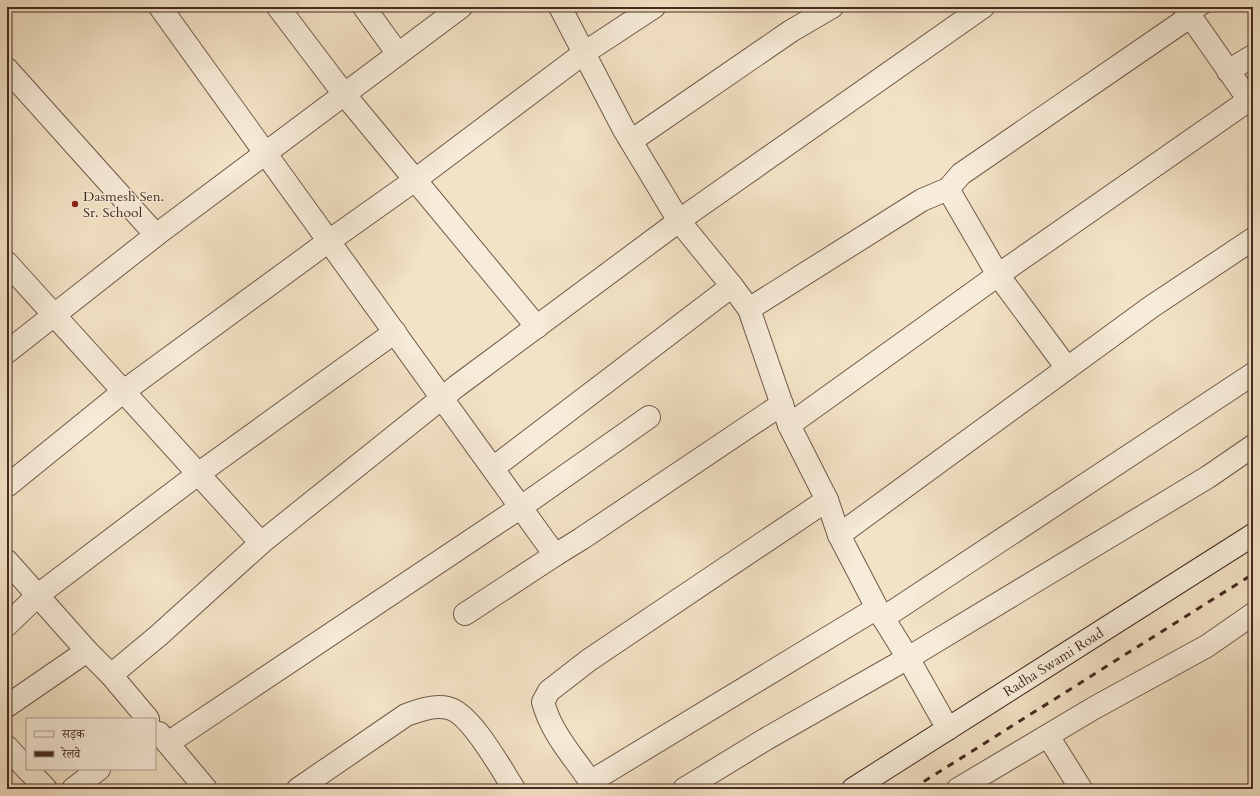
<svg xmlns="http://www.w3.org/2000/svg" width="1260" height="796" viewBox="0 0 1260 796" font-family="Cardo,'Noto Serif Devanagari',serif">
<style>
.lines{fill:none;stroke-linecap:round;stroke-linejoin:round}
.lane-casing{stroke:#70594a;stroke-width:14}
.street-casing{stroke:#70594a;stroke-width:24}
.secondary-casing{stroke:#442b21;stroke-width:24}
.lane{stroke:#f7ecd9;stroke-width:12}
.street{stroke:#f7ecd9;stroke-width:22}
.secondary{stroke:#f7ecd9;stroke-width:22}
.rail{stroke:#442b21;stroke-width:3;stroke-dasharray:7 7;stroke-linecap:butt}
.poi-dot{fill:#8f2418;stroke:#f7ecd9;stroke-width:1.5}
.labels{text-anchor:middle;stroke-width:3;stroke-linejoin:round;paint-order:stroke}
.poi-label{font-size:14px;fill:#442b21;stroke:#f7ecd9;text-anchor:start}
.street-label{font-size:14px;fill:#442b21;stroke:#f7ecd9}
</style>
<rect width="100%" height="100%" fill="#f3e2c5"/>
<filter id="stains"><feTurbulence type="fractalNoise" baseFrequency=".005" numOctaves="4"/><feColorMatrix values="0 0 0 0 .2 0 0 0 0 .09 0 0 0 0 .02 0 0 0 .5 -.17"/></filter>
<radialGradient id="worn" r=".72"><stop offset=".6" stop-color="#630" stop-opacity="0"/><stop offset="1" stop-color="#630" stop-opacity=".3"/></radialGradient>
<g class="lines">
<defs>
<path id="lane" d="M 1191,16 L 1205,7"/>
<g id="street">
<path d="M 160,7 L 555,555"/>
<path d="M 278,7 L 344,94 L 537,327"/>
<path d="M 364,7 L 398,54"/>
<path d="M 560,7 L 623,128 L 679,221 L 732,286 L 749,309 L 789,425 L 827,500 L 839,535 L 877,608 L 908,658 L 948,729"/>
<path d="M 1184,7 L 1253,106"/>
<path d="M 7,69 L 156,235"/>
<path d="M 1228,71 L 1253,56"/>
<path d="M 631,141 L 791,31 L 832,7"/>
<path d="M 948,189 L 998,275 L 1067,368"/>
<path d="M 7,263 L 261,543"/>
<path d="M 749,309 L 922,200 L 948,189 L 961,174 L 1191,16"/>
<path d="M 7,352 L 156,235 L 461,7"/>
<path d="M 789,425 L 998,275 L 1249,100"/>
<path d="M 493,468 L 732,286"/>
<path d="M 7,486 L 124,391 L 329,241 L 415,180 L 584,53 L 654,7"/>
<path d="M 839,535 L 1151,307 L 1253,239"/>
<path d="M 7,561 L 87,651 L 111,675 L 148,719"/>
<path d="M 465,614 L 555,555 L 581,539 L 782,404"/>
<path d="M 883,618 L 1253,374"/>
<path d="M 7,625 L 38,595 L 198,474 L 395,332"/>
<path d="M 111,675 L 158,636 L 261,543 L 457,386 L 691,212 L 983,7"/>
<path d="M 7,706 L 87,651"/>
<path d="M 159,733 L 206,789"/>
<path d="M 1048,736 L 1081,789"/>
<path d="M 168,743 L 521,507 L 649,417"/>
<path d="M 7,747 L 27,769"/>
<path d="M 27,769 L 46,789"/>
<path d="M 590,782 L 877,608"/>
<path d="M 73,789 L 99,769"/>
<path d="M 298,789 L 406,715 C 420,710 434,705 448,708 C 470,712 502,770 514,789"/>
<path d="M 595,789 C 577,760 552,736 543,702 L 549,691 L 589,660 L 827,500"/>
<path d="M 684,789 L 766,739 L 908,658 L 1208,477 L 1253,446"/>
<path d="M 958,789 L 1094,708 L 1207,646 L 1253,614"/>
</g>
<g id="secondary">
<path id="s1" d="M 853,789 L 1253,535"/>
</g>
</defs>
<use href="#lane" class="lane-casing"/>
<use href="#street" class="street-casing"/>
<use href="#secondary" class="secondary-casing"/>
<use href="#lane" class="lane"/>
<use href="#street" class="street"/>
<use href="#secondary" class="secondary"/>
<path class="rail" d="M 912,789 L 1253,574"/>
</g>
<circle class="poi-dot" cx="75" cy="204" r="4"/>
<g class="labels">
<g class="poi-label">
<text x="83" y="201">Dasmesh Sen.<tspan x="83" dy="16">Sr. School</tspan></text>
</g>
<g class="street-label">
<text dy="5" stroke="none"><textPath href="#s1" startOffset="237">Radha Swami Road</textPath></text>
</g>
</g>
<rect width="1260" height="796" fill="none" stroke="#f3e2c5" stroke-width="24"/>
<rect x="8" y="8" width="1244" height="780" fill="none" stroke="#442b21" stroke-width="2"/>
<rect x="12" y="12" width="1236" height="772" fill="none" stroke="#442b21"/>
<rect x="26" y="718" width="130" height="52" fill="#f7ecd9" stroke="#af9f8f"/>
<rect x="34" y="731" width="20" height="6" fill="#f7ecd9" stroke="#af9f8f"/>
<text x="62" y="738" font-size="12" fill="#442b21">सड़क</text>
<rect x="34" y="751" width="20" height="6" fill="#442b21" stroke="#af9f8f"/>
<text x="62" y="758" font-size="12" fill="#442b21">रेलवे</text>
<rect width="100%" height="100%" filter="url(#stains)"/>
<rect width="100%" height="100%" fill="url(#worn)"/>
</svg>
